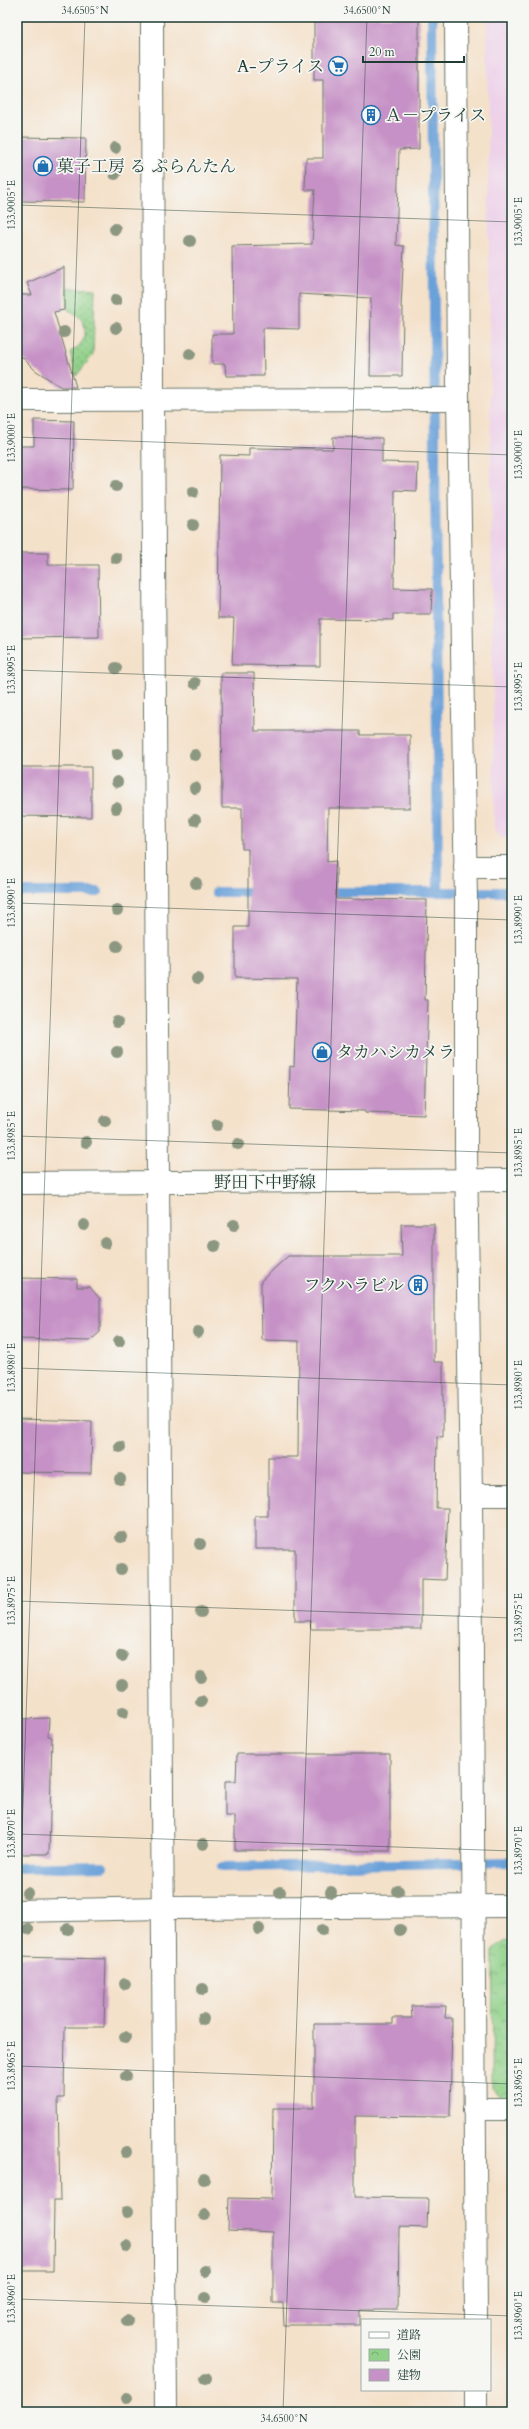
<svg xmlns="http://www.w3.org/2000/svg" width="529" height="2429" viewBox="0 0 529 2429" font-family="Cardo,'Noto Serif JP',serif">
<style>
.built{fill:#edd1e9}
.grass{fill:url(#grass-dots);stroke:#58865e}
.park{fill:url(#park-crowns);stroke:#58865e}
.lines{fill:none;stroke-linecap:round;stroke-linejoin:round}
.stream{stroke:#6ba1d9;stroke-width:10}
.building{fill:#c691c6}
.minor-casing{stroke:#6a7668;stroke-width:24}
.tertiary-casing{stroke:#6a7668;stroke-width:24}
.minor{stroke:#fff;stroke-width:22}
.tertiary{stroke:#fff;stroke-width:22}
.tree{fill:#8c9781}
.ticks{fill:none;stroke:#1f3d34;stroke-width:1;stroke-opacity:0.45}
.labels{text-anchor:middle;stroke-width:3.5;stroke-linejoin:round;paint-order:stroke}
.poi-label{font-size:17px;fill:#1f3d34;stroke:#f6f6f2;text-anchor:start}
.street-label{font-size:17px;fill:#1f3d34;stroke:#f6f6f2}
.neatline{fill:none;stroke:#1f3d34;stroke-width:1.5}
.ticks-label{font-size:10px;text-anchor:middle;fill:#1f3d34}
</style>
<defs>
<pattern id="grass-dots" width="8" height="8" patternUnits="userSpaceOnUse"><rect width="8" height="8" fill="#90d088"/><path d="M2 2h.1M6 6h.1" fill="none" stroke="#75aa70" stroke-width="1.8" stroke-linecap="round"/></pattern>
<pattern id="park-crowns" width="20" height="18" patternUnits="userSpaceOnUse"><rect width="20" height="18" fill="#90d088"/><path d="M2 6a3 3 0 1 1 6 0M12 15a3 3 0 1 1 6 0" fill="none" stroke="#75aa70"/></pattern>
</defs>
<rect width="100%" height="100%" fill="#f6f6f2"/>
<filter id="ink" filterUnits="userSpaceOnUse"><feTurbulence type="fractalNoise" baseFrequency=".025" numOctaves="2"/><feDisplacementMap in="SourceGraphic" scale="8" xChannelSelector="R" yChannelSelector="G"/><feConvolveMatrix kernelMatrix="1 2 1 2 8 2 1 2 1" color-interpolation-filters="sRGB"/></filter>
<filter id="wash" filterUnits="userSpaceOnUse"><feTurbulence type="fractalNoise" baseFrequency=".012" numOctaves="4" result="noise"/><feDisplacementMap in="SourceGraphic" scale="16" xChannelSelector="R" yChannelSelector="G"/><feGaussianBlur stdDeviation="0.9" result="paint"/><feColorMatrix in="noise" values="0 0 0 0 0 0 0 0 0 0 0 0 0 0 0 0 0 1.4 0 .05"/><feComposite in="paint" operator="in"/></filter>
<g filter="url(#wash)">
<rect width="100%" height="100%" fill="#f4e1ca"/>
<path class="built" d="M 487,17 L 512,17 L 512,838 L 502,838 L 494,828 Z"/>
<path class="grass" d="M 67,288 L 95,289 L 93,355 L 76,376 L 70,352 C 91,342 90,318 68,310 Z"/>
<path class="park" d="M 505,1941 L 512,1941 L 512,2099 L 502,2099 L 492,2088 L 493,1950 Z"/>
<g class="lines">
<g class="stream">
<path d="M 432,17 L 438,892 L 512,892"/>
<path d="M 17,892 L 98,892"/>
<path d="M 216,892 L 262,892"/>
<path d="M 324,892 L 438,892"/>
<path d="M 222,1867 L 512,1862"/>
<path d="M 17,1868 L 103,1866"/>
</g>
</g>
<g id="blocks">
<g class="building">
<path d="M 314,17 L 419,17 L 419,149 L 399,150 L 396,245 L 404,246 L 401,308 L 403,308 L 402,376 L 370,376 L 371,298 L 299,294 L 299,329 L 263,328 L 264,376 L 226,376 L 225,364 L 212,364 L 212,334 L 233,334 L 232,246 L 312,244 L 315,190 L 305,190 L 306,158 L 323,158 L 323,80 L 314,80 Z"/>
<path d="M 17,137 L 86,138 L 85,202 L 17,201 Z"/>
<path d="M 64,267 L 64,310 L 54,312 L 76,387 L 61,387 L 35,370 L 17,352 L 17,295 L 32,295 L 27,283 Z"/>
<path d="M 34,420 L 74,421 L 73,490 L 17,489 L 17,446 L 34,446 Z"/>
<path d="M 333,437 L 382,438 L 382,462 L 418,463 L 417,491 L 395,490 L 394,588 L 432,589 L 431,614 L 393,614 L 393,620 L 320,619 L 320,666 L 232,665 L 234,618 L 218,618 L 220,455 L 249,456 L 249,448 L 333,449 Z"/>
<path d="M 17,553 L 48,553 L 48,565 L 98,565 L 99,637 L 17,638 Z"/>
<path d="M 221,673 L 254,673 L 255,731 L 360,731 L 360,735 L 410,735 L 410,808 L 328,808 L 327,862 L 336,861 L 336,899 L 427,900 L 425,1000 L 428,1000 L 424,1115 L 365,1113 L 365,1111 L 289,1109 L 290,1066 L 294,1067 L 297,979 L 235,978 L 235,927 L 248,927 L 248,849 L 242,849 L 242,808 L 222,808 Z"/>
<path d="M 17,767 L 91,767 L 91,817 L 17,816 Z"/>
<path d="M 401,1224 L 434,1224 L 434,1362 L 443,1362 L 443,1437 L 437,1436 L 436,1508 L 448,1508 L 445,1580 L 421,1579 L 421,1629 L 311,1629 L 310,1621 L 295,1621 L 295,1549 L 255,1549 L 255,1516 L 268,1516 L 268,1457 L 298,1457 L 299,1341 L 262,1340 L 261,1281 L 288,1256 L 402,1256 Z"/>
<path d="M 17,1278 L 77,1279 L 77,1287 L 90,1287 L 100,1299 L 100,1332 L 90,1341 L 17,1339 Z"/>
<path d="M 17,1419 L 92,1421 L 91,1473 L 17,1472 Z"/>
<path d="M 49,1718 L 48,1736 L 52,1737 L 49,1854 L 17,1854 L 17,1719 Z"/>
<path d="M 237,1754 L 390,1754 L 390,1851 L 235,1850 L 235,1816 L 225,1816 L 225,1781 L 236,1781 Z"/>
<path d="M 17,1957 L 106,1959 L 104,2027 L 65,2027 L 64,2098 L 58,2098 L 60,2201 L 54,2201 L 53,2271 L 17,2271 Z"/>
<path d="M 411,2006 L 446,2006 L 445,2018 L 452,2018 L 450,2117 L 355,2116 L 355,2197 L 428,2198 L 427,2228 L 399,2227 L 398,2310 L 360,2310 L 360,2325 L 284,2325 L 283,2303 L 273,2303 L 273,2232 L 228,2230 L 229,2198 L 272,2199 L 273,2108 L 314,2108 L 314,2024 L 393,2024 L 393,2018 L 412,2018 Z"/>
</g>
</g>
</g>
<g filter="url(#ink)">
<use href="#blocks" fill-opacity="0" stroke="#6a7668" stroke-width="1"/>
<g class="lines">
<defs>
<g id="minor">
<path d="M 456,17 L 458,399 L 466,901 L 466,1151 L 471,1495 L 476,2320"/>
<path d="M 17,400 L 458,399"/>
<path d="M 465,867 L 512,867"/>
<path d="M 471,1495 L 512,1495"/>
<path d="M 17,1911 L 163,1908 L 512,1906"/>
<path d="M 474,2109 L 512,2109"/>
<path d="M 476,2390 L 476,2412"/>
</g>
<g id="tertiary">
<path d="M 152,17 L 153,401 L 166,2412"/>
<path d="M 17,1183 L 512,1180"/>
</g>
</defs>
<use href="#minor" class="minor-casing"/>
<use href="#tertiary" class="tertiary-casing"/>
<use href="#minor" class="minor"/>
<use href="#tertiary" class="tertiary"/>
</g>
<g class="tree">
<circle cx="115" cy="148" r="6"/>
<circle cx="115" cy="174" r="6"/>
<circle cx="115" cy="229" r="6"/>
<circle cx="190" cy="241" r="6"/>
<circle cx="116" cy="300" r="6"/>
<circle cx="116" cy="328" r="6"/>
<circle cx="64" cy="332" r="6"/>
<circle cx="190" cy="354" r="6"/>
<circle cx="116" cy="486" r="6"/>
<circle cx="193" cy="492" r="6"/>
<circle cx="193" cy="525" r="6"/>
<circle cx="116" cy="558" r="6"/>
<circle cx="116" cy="668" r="6"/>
<circle cx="195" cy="683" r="6"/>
<circle cx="117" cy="754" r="6"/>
<circle cx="195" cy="755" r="6"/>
<circle cx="117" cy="782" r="6"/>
<circle cx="195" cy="788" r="6"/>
<circle cx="116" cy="808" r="6"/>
<circle cx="195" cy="820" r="6"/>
<circle cx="196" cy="883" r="6"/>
<circle cx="117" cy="910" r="6"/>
<circle cx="117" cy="946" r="6"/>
<circle cx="197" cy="979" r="6"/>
<circle cx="117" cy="1022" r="6"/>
<circle cx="117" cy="1052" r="6"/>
<circle cx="105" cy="1121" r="6"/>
<circle cx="217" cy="1125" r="6"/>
<circle cx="86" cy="1142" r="6"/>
<circle cx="238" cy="1144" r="6"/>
<circle cx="84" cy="1225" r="6"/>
<circle cx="234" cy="1225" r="6"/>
<circle cx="105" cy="1243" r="6"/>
<circle cx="215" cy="1246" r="6"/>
<circle cx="198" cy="1332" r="6"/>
<circle cx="119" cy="1341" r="6"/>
<circle cx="120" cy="1447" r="6"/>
<circle cx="120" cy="1479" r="6"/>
<circle cx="121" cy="1537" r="6"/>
<circle cx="200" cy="1544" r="6"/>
<circle cx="121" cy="1569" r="6"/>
<circle cx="201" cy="1612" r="6"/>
<circle cx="122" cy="1656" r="6"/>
<circle cx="201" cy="1677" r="6"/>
<circle cx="122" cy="1685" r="6"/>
<circle cx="201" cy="1701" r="6"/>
<circle cx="123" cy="1712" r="6"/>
<circle cx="203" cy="1844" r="6"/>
<circle cx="398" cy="1891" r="6"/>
<circle cx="280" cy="1892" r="6"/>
<circle cx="331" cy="1892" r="6"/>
<circle cx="27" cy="1893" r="6"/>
<circle cx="28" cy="1929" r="6"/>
<circle cx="68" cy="1929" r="6"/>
<circle cx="259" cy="1929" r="6"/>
<circle cx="322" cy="1930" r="6"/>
<circle cx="400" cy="1930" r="6"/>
<circle cx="125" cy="1984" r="6"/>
<circle cx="203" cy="1989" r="6"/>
<circle cx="203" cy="2019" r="6"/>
<circle cx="125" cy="2037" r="6"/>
<circle cx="126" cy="2076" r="6"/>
<circle cx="126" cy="2152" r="6"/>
<circle cx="204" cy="2179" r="6"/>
<circle cx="127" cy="2212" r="6"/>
<circle cx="205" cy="2215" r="6"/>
<circle cx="126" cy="2246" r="6"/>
<circle cx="205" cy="2271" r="6"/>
<circle cx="205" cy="2298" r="6"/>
<circle cx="127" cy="2321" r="6"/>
<circle cx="206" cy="2378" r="6"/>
<circle cx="127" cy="2398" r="6"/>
</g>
</g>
<path class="ticks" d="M 17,205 L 512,222M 17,437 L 512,455M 17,670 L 512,687M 17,903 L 512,920M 17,1136 L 512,1153M 17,1368 L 512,1385M 17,1601 L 512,1618M 17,1834 L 512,1851M 17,1977 L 85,17M 17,2066 L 512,2084M 17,2299 L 512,2316M 283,2412 L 367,17"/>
<defs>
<symbol id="supermarket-ring" viewBox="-11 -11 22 22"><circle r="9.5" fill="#f6f6f2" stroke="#1f6fb2" stroke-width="1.5"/><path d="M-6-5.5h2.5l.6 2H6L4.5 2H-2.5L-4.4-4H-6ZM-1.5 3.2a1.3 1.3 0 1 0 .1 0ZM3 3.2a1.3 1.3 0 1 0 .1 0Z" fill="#1f6fb2"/></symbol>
<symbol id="building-ring" viewBox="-11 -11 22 22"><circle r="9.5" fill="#f6f6f2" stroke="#1f6fb2" stroke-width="1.5"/><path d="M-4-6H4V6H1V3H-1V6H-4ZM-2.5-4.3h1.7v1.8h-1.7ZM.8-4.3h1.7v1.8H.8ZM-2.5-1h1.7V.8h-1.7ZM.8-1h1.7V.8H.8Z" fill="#1f6fb2"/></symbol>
<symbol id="shop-ring" viewBox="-11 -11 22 22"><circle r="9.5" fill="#f6f6f2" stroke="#1f6fb2" stroke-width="1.5"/><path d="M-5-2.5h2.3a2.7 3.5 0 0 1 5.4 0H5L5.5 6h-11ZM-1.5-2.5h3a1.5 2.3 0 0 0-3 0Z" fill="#1f6fb2"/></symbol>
</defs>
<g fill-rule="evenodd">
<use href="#supermarket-ring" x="327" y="55" width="22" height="22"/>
<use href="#building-ring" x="360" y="104" width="22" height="22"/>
<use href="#shop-ring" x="32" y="155" width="22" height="22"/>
<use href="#shop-ring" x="311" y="1041" width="22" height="22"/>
<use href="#building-ring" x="407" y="1274" width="22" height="22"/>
</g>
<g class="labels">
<g class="poi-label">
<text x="324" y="72" text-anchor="end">A-プライス</text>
<text x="385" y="121">Ａ－プライス</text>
<text x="57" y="172">菓子工房 る ぷらんたん</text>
<text x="336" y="1058">タカハシカメラ</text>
<text x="404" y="1291" text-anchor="end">フクハラビル</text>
</g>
<g class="street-label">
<text x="265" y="1188">野田下中野線</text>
</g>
</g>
<rect width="529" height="2429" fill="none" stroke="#f6f6f2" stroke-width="44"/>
<rect x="361" y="2319" width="130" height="72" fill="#f6f6f2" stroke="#a0aca6"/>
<rect x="369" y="2332" width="20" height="6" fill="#ffffff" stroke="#a0aca6"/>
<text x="397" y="2339" font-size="12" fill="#1f3d34">道路</text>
<rect x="369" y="2349" width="20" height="12" fill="url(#park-crowns)" stroke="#a0aca6"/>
<text x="397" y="2359" font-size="12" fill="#1f3d34">公園</text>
<rect x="369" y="2369" width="20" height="12" fill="#c691c6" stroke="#a0aca6"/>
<text x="397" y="2379" font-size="12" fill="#1f3d34">建物</text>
<path d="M363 56v6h101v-6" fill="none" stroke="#1f3d34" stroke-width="2"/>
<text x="369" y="56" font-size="12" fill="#1f3d34" stroke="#f6f6f2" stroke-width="3" paint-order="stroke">20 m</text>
<rect x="22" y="22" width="485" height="2385" class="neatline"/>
<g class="ticks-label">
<text x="85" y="14">34.6505°N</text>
<text x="367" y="14">34.6500°N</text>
<text transform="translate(11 205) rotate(-90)" y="4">133.9005°E</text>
<text transform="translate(518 222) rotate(-90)" y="4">133.9005°E</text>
<text transform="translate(11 438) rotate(-90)" y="4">133.9000°E</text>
<text transform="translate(518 455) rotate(-90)" y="4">133.9000°E</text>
<text transform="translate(11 670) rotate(-90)" y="4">133.8995°E</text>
<text transform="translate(518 687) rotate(-90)" y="4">133.8995°E</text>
<text transform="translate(11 903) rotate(-90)" y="4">133.8990°E</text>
<text transform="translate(518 920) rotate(-90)" y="4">133.8990°E</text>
<text transform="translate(11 1136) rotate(-90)" y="4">133.8985°E</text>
<text transform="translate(518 1153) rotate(-90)" y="4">133.8985°E</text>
<text transform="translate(11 1368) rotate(-90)" y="4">133.8980°E</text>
<text transform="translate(518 1385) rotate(-90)" y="4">133.8980°E</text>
<text transform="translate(11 1601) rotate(-90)" y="4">133.8975°E</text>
<text transform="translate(518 1618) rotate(-90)" y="4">133.8975°E</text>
<text transform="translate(11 1834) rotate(-90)" y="4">133.8970°E</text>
<text transform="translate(518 1851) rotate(-90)" y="4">133.8970°E</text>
<text transform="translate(11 2066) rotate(-90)" y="4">133.8965°E</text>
<text transform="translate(518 2083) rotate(-90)" y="4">133.8965°E</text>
<text transform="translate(11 2299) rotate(-90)" y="4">133.8960°E</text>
<text transform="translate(518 2316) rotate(-90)" y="4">133.8960°E</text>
<text x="284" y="2422">34.6500°N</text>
</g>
</svg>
